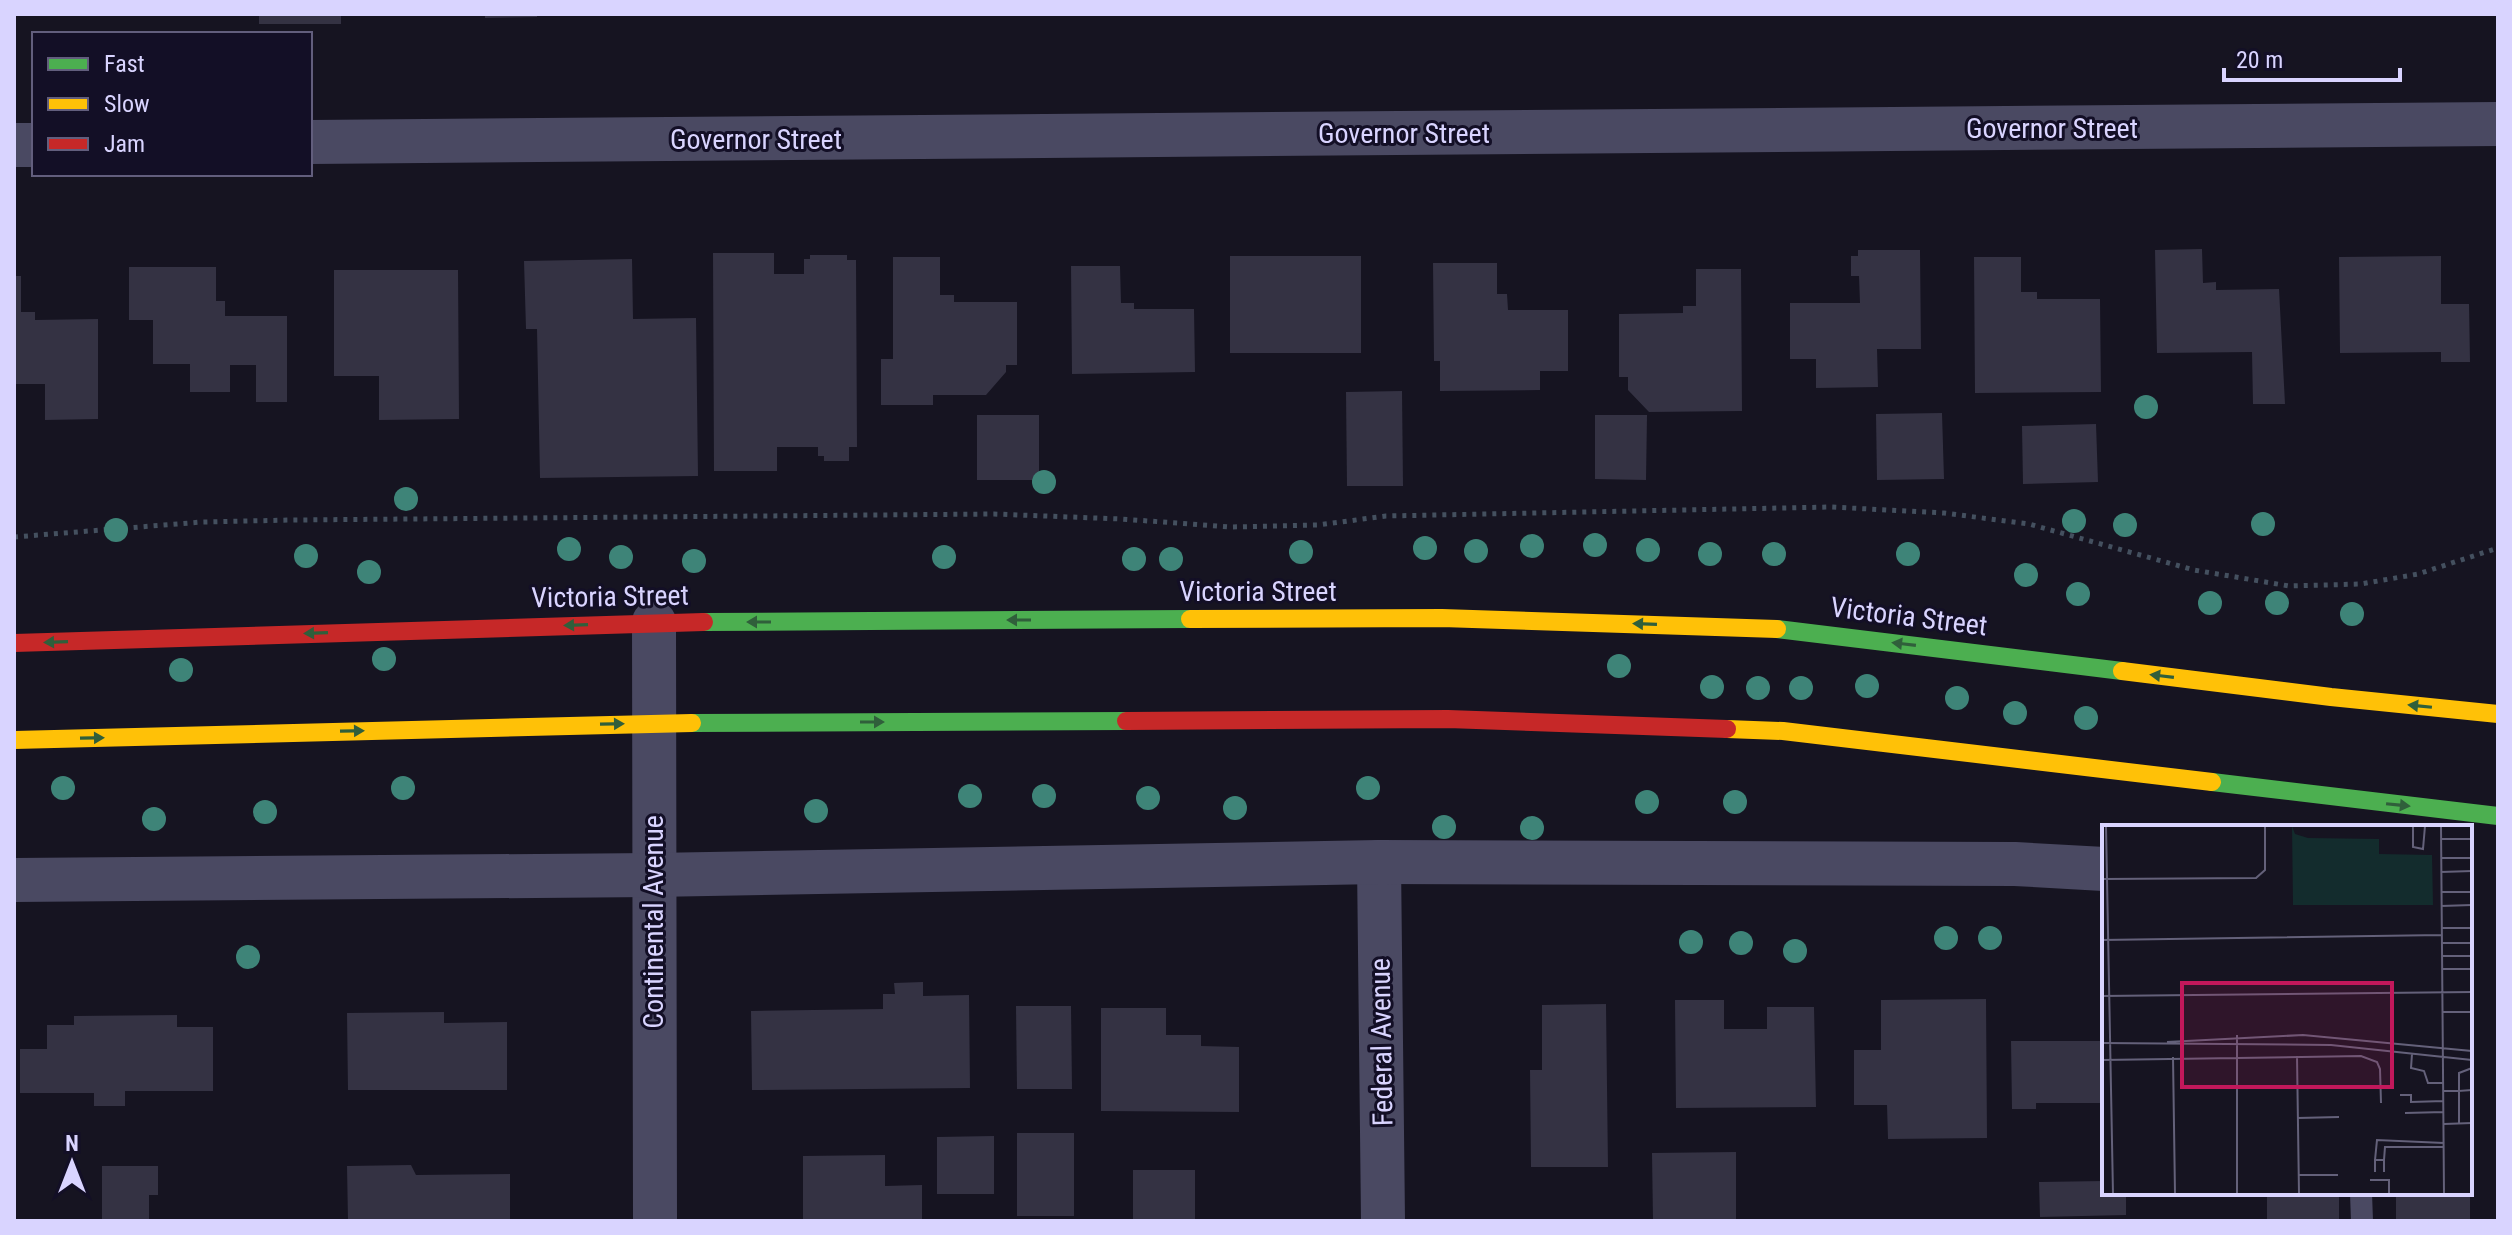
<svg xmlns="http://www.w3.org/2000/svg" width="2512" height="1235" viewBox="0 0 2512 1235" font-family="'Roboto Condensed',sans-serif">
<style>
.building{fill:#343243}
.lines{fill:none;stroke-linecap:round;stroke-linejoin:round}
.path{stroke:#44505f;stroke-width:5;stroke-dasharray:4 6;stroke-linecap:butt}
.lane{stroke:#4a4962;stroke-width:22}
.street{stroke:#4a4962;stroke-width:44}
.fast{stroke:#4caf50;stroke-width:18}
.slow{stroke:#ffc107;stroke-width:18}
.jam{stroke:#c62828;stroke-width:18}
.tree{fill:#3e8478}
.oneway{fill:#305f3b}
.labels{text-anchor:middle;stroke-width:6;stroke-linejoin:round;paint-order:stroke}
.street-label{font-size:28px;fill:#d9d4ff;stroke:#130f26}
.inset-road{fill:none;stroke:#64617a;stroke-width:2}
.view{fill:#c2185b;fill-opacity:0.15;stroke:#c2185b;stroke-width:4}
.inset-edge{fill:none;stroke:#d9d4ff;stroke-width:4}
</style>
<rect width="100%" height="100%" fill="#161421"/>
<g class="building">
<rect x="259" y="14" width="82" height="10"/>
<path d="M 485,14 L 537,14 L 537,17 L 485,18 Z"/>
<path d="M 2202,249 L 2203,283 L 2216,282 L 2216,290 L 2279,289 L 2285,404 L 2253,404 L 2252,352 L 2157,353 L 2155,250 Z"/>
<path d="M 1858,250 L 1920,250 L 1921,349 L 1877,349 L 1878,387 L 1816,388 L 1816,359 L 1790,359 L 1790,303 L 1860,303 L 1859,276 L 1851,276 L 1851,256 L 1858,256 Z"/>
<path d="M 713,253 L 774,253 L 774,274 L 804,274 L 804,259 L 810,259 L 810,255 L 847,255 L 847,260 L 856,260 L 857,447 L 849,447 L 849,461 L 824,461 L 824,456 L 818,456 L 818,447 L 777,447 L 777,471 L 714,471 Z"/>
<rect x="1230" y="256" width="131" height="97"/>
<path d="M 2441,256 L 2441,304 L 2469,304 L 2470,362 L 2441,362 L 2441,352 L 2340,353 L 2339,257 Z"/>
<path d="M 893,257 L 940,257 L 940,295 L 954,295 L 954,302 L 1017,302 L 1017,365 L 1006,365 L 1006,372 L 986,395 L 933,395 L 933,405 L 881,405 L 881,359 L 893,359 Z"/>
<path d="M 1974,257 L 2021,257 L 2021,292 L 2037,292 L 2037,299 L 2100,299 L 2101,392 L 1975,393 Z"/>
<path d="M 632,259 L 633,319 L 696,318 L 698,476 L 540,478 L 537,329 L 526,329 L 524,261 Z"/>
<path d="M 1433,263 L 1497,263 L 1497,294 L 1507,294 L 1508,310 L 1568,310 L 1568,371 L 1540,371 L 1540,390 L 1440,391 L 1440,361 L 1434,361 Z"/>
<path d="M 1071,266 L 1120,266 L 1121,303 L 1134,303 L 1134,309 L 1194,309 L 1195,372 L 1072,374 Z"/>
<path d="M 129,267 L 216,267 L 216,301 L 225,301 L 225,316 L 287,316 L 287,402 L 256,402 L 256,365 L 230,365 L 230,392 L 190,392 L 190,364 L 153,364 L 153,320 L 129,320 Z"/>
<path d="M 1696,269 L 1741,269 L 1742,411 L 1649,412 L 1628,390 L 1628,377 L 1619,377 L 1619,314 L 1683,313 L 1683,306 L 1696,306 Z"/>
<path d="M 334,270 L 458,270 L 459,419 L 379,420 L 379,376 L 334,376 Z"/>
<path d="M 14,276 L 21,276 L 21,312 L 35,312 L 35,320 L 98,319 L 98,419 L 45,420 L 45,384 L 14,384 Z"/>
<path d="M 1402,391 L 1403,486 L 1347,486 L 1346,392 Z"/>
<path d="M 1942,413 L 1944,479 L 1877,480 L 1876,414 Z"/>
<rect x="977" y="415" width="62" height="65"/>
<path d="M 1595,415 L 1647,415 L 1646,480 L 1595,479 Z"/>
<path d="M 2096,424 L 2098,482 L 2023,484 L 2022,426 Z"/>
<path d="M 923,982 L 923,996 L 969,995 L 970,1088 L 752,1090 L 751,1011 L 883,1009 L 883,994 L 895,994 L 894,983 Z"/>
<path d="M 1986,999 L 1987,1138 L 1888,1139 L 1887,1105 L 1854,1105 L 1854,1050 L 1881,1050 L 1881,1000 Z"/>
<path d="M 1675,1000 L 1724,1000 L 1724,1029 L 1767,1029 L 1767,1007 L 1814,1007 L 1816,1107 L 1676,1108 Z"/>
<path d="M 1606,1004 L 1608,1167 L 1531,1167 L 1530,1070 L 1542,1070 L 1542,1005 Z"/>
<path d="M 1016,1006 L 1071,1006 L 1072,1089 L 1017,1089 Z"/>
<path d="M 1101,1008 L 1166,1008 L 1166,1035 L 1201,1035 L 1201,1046 L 1239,1047 L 1239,1112 L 1101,1111 Z"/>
<path d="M 444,1012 L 444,1023 L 507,1022 L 507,1090 L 348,1090 L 347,1013 Z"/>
<path d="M 177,1015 L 177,1027 L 213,1027 L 213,1091 L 125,1091 L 125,1106 L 94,1106 L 94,1093 L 20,1093 L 20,1049 L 47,1049 L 47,1025 L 74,1025 L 74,1016 Z"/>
<path d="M 2011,1041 L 2104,1041 L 2104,1103 L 2036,1103 L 2036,1109 L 2012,1109 Z"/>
<rect x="1017" y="1133" width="57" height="83"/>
<path d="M 994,1136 L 994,1194 L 937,1194 L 937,1137 Z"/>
<path d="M 1736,1152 L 1736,1221 L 1653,1221 L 1652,1153 Z"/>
<path d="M 885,1155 L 885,1186 L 922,1185 L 922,1221 L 803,1221 L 803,1156 Z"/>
<path d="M 411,1165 L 416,1175 L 510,1174 L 510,1220 L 348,1221 L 347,1166 Z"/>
<path d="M 102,1166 L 158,1166 L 158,1195 L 149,1195 L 149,1221 L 102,1221 Z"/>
<rect x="1133" y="1170" width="62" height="51"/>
<path d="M 2104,1181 L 2104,1193 L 2126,1193 L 2126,1215 L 2040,1217 L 2039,1182 Z"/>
<rect x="2267" y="1193" width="72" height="28"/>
<rect x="2396" y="1193" width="74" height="28"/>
</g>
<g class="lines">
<path class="path" d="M 14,537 L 202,522 L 293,520 L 994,514 L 1121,519 L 1231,527 L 1318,525 L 1386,516 L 1831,507 L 1944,513 L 2029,524 L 2194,570 L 2289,586 L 2361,584 L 2418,574 L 2498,548"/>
<path class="lane" d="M 2361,1193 L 2362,1221"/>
<g class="street">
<path d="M 310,142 L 2498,124"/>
<path d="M 14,145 L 34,145"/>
<path d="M 654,622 L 655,1221"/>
<path d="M 1379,862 L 1383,1221"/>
<path d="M 14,880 L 653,875 L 1379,862 L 2015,864 L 2104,869"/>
</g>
<g class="fast">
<path d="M 704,622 L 1190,619"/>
<path d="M 1777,629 L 2122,671"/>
<path d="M 692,723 L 1126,721"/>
<path d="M 2212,782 L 2498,816"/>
</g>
<g class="slow">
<path d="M 1190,619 L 1442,618 L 1777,629"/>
<path d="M 2122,671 L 2331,697 L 2498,714"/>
<path d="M 1727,729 L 1783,731 L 2212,782"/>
<path d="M 14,740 L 692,723"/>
</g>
<g class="jam">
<path d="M 14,643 L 704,622"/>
<path d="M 1126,721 L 1448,719 L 1727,729"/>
</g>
</g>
<g class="tree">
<circle cx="2146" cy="407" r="12"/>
<circle cx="1044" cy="482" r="12"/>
<circle cx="406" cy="499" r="12"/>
<circle cx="2074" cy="521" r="12"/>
<circle cx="2263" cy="524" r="12"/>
<circle cx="2125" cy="525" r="12"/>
<circle cx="116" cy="530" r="12"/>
<circle cx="1595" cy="545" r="12"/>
<circle cx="1532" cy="546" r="12"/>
<circle cx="1425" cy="548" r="12"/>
<circle cx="569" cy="549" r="12"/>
<circle cx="1648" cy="550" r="12"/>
<circle cx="1476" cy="551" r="12"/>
<circle cx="1301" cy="552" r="12"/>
<circle cx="1710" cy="554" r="12"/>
<circle cx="1774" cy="554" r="12"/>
<circle cx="1908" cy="554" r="12"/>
<circle cx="306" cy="556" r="12"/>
<circle cx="621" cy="557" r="12"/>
<circle cx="944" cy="557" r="12"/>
<circle cx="1134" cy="559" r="12"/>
<circle cx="1171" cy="559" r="12"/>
<circle cx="694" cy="561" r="12"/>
<circle cx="369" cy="572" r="12"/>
<circle cx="2026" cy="575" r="12"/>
<circle cx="2078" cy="594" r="12"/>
<circle cx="2210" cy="603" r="12"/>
<circle cx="2277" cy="603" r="12"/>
<circle cx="2352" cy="614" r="12"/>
<circle cx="384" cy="659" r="12"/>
<circle cx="1619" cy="666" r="12"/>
<circle cx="181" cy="670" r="12"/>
<circle cx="1867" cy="686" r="12"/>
<circle cx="1712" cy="687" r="12"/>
<circle cx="1758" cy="688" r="12"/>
<circle cx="1801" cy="688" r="12"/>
<circle cx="1957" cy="698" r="12"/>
<circle cx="2015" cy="713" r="12"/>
<circle cx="2086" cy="718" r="12"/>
<circle cx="63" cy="788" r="12"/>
<circle cx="403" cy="788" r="12"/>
<circle cx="1368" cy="788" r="12"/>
<circle cx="970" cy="796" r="12"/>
<circle cx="1044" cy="796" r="12"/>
<circle cx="1148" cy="798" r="12"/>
<circle cx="1647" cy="802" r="12"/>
<circle cx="1735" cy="802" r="12"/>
<circle cx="1235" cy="808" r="12"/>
<circle cx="816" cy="811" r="12"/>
<circle cx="265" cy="812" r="12"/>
<circle cx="154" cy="819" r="12"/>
<circle cx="1444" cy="827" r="12"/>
<circle cx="1532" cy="828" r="12"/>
<circle cx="1946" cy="938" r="12"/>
<circle cx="1990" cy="938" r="12"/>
<circle cx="1691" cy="942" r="12"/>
<circle cx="1741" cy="943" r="12"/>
<circle cx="1795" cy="951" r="12"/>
<circle cx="248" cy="957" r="12"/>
</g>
<defs><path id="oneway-solid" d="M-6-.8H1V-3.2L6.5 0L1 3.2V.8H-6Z" transform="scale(2)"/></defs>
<g class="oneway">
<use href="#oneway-solid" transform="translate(1019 620) rotate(180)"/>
<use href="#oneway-solid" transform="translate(759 622) rotate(180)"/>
<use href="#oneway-solid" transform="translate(1645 624) rotate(-178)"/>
<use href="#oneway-solid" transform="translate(576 625) rotate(178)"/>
<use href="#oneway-solid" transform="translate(316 633) rotate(178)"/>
<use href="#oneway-solid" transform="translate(56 642) rotate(178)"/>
<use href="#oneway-solid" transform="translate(1904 644) rotate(-173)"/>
<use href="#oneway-solid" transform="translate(2162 676) rotate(-173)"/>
<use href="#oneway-solid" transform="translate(2420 706) rotate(-174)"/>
<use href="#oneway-solid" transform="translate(872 722)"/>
<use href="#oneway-solid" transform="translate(612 724) rotate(-1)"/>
<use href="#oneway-solid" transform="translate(352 731) rotate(-1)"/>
<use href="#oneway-solid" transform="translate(92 738) rotate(-1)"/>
<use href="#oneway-solid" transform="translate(2398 805) rotate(6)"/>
</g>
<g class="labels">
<g class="street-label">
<text x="2052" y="138">Governor Street</text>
<text x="1404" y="143">Governor Street</text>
<text x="756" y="149">Governor Street</text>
<text x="1258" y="601">Victoria Street</text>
<text transform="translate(610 596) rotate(-1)" y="10">Victoria Street</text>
<text transform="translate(1909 616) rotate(7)" y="10">Victoria Street</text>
<text transform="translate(653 922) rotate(-90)" y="10">Continental Avenue</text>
<text transform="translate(1381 1042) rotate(-91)" y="10">Federal Avenue</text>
</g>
</g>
<g transform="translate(2102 825)">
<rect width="370" height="370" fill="#161421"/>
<path d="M 190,1 L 193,9 L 206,13 L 277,14 L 277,29 L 330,30 L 331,80 L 191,80 Z" fill="#132c2d"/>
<path class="inset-road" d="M 4,1 L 11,369M 311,1 L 311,22 L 321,24 L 323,1M 339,1 L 342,369M 339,14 L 370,14M 339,33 L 370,33M 339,47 L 370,46M 0,54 L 154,53 L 163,45 L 163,1M 339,67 L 370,67M 339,81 L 370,80M 340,103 L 370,103M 0,115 L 340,110M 340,118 L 370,118M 340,131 L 370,131M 340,144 L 370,144M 0,171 L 370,167M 340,187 L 370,187M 135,210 L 135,369M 65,217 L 201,210 L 370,226M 0,218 L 229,220 L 370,235M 310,229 L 309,243 L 322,246 L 326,258 L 342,258M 195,231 L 197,369M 71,232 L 73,369M 0,235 L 259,231 L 275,237 L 278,244 L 279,278M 370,243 L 357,248 L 357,266 L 370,265M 342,266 L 357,266 L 357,299M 298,270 L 309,270 L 309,277 L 342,276M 303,288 L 342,287M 196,293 L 237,292M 342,299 L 370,298M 273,335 L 275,315 L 342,318M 282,335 L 283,322 L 342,322M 273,347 L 273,335 L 282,335 L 282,347M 197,350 L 236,350M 268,355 L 287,355 L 287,369"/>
<path class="view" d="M 80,158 L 290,158 L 290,262 L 80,262 Z"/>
<rect width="370" height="370" class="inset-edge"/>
</g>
<rect width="2512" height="1235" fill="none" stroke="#d9d4ff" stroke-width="32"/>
<rect x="32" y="32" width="280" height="144" fill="#130f26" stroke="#625e7d" stroke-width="2"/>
<rect x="48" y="58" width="40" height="12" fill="#4caf50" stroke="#625e7d" stroke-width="2"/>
<text x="104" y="72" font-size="24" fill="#d9d4ff">Fast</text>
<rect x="48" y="98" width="40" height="12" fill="#ffc107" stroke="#625e7d" stroke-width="2"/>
<text x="104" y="112" font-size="24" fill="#d9d4ff">Slow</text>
<rect x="48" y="138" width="40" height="12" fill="#c62828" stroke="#625e7d" stroke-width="2"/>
<text x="104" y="152" font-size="24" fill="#d9d4ff">Jam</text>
<g transform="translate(72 1163)" stroke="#130f26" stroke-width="6" paint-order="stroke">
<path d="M0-6L14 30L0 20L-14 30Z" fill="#d9d4ff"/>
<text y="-12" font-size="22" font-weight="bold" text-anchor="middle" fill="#d9d4ff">N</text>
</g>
<path d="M2224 68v12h176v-12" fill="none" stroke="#d9d4ff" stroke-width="4"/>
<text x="2236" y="68" font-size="24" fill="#d9d4ff" stroke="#130f26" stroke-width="6" paint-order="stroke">20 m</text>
</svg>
